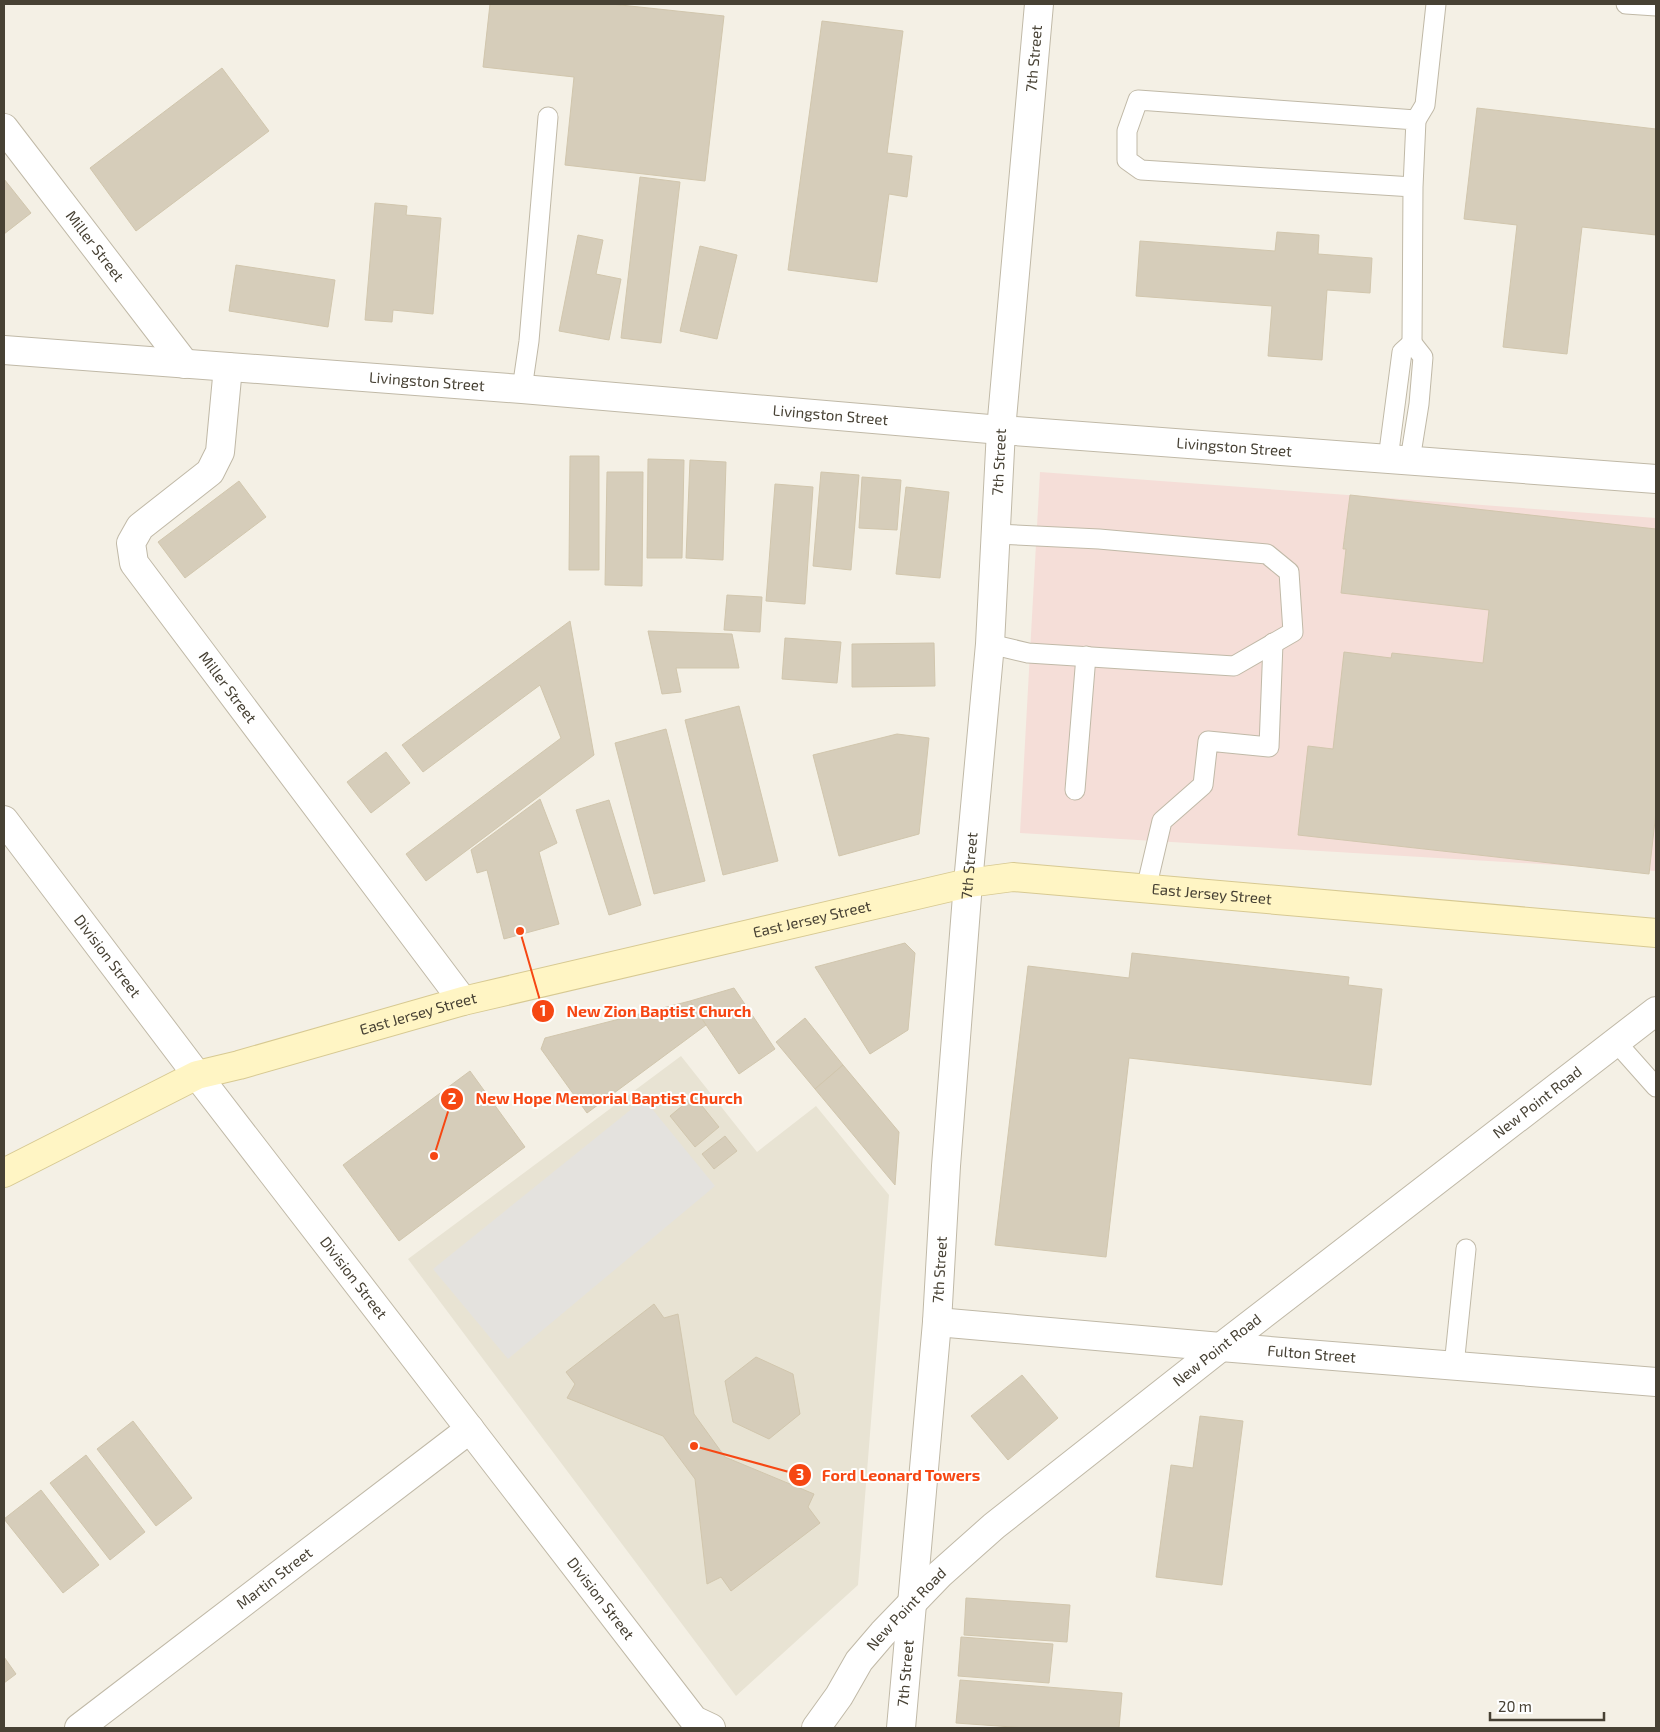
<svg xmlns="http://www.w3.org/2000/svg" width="1660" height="1732" viewBox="0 0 1660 1732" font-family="'Exo 2',sans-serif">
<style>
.residential{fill:#e8e3d3}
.medical{fill:#f5ded8}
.parking{fill:#e4e2de}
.building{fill:#d6cdba;stroke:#d1c6ad}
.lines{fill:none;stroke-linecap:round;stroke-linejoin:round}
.lane-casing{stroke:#c0b9a7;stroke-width:21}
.street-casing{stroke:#c0b9a7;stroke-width:30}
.secondary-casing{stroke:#d7c992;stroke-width:30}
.lane{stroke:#fff;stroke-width:19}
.street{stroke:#fff;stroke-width:28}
.secondary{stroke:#fff5c4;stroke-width:28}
.labels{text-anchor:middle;stroke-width:4;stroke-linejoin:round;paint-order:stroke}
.street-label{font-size:15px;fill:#474134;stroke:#fff}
.leader{fill:none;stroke:#f64713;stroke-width:2}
.callout-dot{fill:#f64713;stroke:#fff;stroke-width:2}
.mark-label{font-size:15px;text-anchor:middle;font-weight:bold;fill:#fff}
.callout-label{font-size:16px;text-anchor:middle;font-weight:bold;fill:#f64713;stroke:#fff;stroke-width:4;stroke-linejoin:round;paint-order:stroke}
</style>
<rect width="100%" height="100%" fill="#f4f0e5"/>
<path class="residential" d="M 681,1056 L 757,1152 L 816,1106 L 889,1195 L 858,1585 L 736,1696 L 408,1259 Z"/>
<path class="medical" d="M 1040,472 L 1656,518 L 1656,871 L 1020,833 Z"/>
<path class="parking" d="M 644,1099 L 715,1186 L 508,1359 L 433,1269 Z"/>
<g class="building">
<path d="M 490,4 L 611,4 L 724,16 L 705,181 L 565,165 L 574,77 L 483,67 Z"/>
<path d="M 822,21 L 903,31 L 887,153 L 912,156 L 907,197 L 889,194 L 877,282 L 788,270 Z"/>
<path d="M 222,68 L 269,131 L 136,231 L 90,168 Z"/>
<path d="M 1477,108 L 1656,129 L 1656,235 L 1582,227 L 1567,354 L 1503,347 L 1517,225 L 1464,219 Z"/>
<path d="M 640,177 L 680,182 L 661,343 L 621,338 Z"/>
<path d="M 4,179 L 31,213 L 4,234 Z"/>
<path d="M 375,203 L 407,206 L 406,215 L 441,218 L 433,314 L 393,310 L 392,322 L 365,320 Z"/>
<path d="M 1277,232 L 1319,235 L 1318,254 L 1372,258 L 1370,293 L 1327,290 L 1322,360 L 1268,356 L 1272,306 L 1136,296 L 1140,241 L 1275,251 Z"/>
<path d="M 578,235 L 603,240 L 596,274 L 621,279 L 609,340 L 559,331 Z"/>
<path d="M 700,246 L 737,255 L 717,339 L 680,331 Z"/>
<path d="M 236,265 L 335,280 L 328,327 L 229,311 Z"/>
<path d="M 570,456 L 599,456 L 599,570 L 569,570 Z"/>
<path d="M 648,459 L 684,460 L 682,558 L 647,558 Z"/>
<path d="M 690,460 L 726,462 L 723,560 L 686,558 Z"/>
<path d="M 607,472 L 643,472 L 642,586 L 605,585 Z"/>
<path d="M 821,472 L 859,475 L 851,570 L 813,566 Z"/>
<path d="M 862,477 L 901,480 L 897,530 L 859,528 Z"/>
<path d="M 239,481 L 266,517 L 185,578 L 158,542 Z"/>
<path d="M 775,484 L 813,487 L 805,604 L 766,601 Z"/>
<path d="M 906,487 L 949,492 L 940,578 L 896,574 Z"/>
<path d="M 1350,495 L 1656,529 L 1656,812 L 1649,874 L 1298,835 L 1308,746 L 1333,749 L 1344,652 L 1391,658 L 1392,653 L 1483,663 L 1489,610 L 1341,593 L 1346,549 L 1343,549 Z"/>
<path d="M 727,595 L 762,597 L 760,632 L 724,630 Z"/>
<path d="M 570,621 L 594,755 L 426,881 L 406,854 L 561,738 L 540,685 L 423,772 L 402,745 Z"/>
<path d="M 648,631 L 732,634 L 739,668 L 676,668 L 681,692 L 662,694 Z"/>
<path d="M 785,638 L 841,642 L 837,683 L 782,679 Z"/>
<path d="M 934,643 L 935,686 L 852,687 L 852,644 Z"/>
<path d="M 739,706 L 778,861 L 723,875 L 685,720 Z"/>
<path d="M 666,729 L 705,881 L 654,894 L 615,743 Z"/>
<path d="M 897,734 L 929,738 L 919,834 L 839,856 L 813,755 Z"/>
<path d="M 386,752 L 410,783 L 371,813 L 347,782 Z"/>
<path d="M 540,799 L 557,843 L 539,852 L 559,924 L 504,939 L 487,870 L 477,873 L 471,850 Z"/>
<path d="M 609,800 L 641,905 L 609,915 L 576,810 Z"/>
<path d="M 905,943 L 915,953 L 908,1030 L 870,1054 L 815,967 Z"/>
<path d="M 1132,953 L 1349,977 L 1348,985 L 1382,989 L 1371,1085 L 1129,1058 L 1106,1257 L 995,1245 L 1028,966 L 1129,978 Z"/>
<path d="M 734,988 L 775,1049 L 739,1074 L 690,1001 Z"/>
<path d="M 690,1001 L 706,1025 L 587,1113 L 541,1049 L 545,1038 Z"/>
<path d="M 805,1018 L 843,1065 L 815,1089 L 776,1042 Z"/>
<path d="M 843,1065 L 899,1132 L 895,1185 L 815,1089 Z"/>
<path d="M 470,1071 L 525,1147 L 399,1241 L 343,1165 Z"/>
<path d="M 694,1096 L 719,1127 L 695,1147 L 670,1116 Z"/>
<path d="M 725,1136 L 737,1151 L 714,1169 L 702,1154 Z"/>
<path d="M 654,1304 L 664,1318 L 678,1314 L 694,1414 L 725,1457 L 814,1494 L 808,1507 L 820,1523 L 731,1591 L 721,1577 L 707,1584 L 695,1479 L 663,1436 L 567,1398 L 575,1384 L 566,1372 Z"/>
<path d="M 756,1357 L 793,1374 L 800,1414 L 769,1439 L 733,1422 L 725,1381 Z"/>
<path d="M 1022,1375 L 1058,1418 L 1008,1460 L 971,1416 Z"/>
<path d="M 1200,1416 L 1243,1421 L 1222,1585 L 1156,1577 L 1171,1465 L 1193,1468 Z"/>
<path d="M 133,1421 L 192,1498 L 156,1526 L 97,1449 Z"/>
<path d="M 86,1455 L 145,1532 L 110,1560 L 50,1483 Z"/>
<path d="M 41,1490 L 99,1565 L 63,1593 L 4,1519 Z"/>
<path d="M 966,1598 L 1070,1605 L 1067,1642 L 964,1635 Z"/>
<path d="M 961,1637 L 1053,1644 L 1049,1683 L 958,1676 Z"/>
<path d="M 4,1657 L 16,1674 L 4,1683 Z"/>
<path d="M 960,1680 L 1122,1693 L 1119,1728 L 1026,1728 L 956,1723 Z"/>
</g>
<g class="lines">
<defs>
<g id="lane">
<path d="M 1626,4 L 1656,6"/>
<path d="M 1416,120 L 1425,105 L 1436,4"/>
<path d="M 1412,343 L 1413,187 L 1141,170 L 1127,160 L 1127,131 L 1138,100 L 1416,120 L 1413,187"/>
<path d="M 522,389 L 529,341 L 548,117"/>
<path d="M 1388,459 L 1402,352 L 1412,343 L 1423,357 L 1419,404 L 1410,460"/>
<path d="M 990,644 L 1028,653 L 1234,666 L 1293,632 L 1289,572 L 1267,554 L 1099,539 L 996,534"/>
<path d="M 1075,790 L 1086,656"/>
<path d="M 1146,889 L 1162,821 L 1203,785 L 1208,741 L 1269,747 L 1273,643"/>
<path d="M 1616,1042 L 1656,1087"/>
<path d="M 1454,1366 L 1466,1249"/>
</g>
<g id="street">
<path id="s1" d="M 4,128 L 185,364"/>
<path id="s2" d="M 4,350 L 522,389 L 1001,430 L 1656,479"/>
<path id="s3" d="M 228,367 L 220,452 L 210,472 L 140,527 L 131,543 L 134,563 L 463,1001"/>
<path id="s4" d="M 4,820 L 197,1075 L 694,1720 L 711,1728"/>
<path id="s5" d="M 937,1322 L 1221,1347 L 1656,1382"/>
<path id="s6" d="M 79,1728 L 470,1429"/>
<path id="s7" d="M 816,1728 L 839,1696 L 859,1661 L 883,1633 L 940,1574 L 994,1526 L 1221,1347 L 1656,1011"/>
<path id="s8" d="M 901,1728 L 937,1322 L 946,1166 L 968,883 L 990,644 L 1001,430 L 1039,4"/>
</g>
<g id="secondary">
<path id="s9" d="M 4,1173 L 197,1075 L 239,1065 L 463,1001 L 968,883 L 1013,877 L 1656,933"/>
</g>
</defs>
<use href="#lane" class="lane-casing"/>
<use href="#street" class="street-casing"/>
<use href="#secondary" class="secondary-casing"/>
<use href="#lane" class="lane"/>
<use href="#street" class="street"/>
<use href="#secondary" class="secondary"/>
</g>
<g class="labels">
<g class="street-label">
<text dy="5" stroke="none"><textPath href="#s8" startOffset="1675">7th Street</textPath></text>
<text dy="5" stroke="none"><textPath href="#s1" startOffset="149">Miller Street</textPath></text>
<text dy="5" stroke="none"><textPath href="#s2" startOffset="424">Livingston Street</textPath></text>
<text dy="5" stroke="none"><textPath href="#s2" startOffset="829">Livingston Street</textPath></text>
<text dy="5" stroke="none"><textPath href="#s2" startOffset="1234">Livingston Street</textPath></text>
<text dy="5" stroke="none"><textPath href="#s8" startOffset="1270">7th Street</textPath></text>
<text dy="5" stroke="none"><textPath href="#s3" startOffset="391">Miller Street</textPath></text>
<text dy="5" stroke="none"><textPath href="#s8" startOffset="865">7th Street</textPath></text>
<text dy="5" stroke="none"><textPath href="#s9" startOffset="1256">East Jersey Street</textPath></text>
<text dy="5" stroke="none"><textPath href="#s9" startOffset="851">East Jersey Street</textPath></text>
<text dy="5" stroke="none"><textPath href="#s4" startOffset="171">Division Street</textPath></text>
<text dy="5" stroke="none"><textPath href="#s9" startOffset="446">East Jersey Street</textPath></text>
<text dy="5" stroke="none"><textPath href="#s7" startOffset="960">New Point Road</textPath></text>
<text dy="5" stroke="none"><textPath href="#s8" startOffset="460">7th Street</textPath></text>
<text dy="5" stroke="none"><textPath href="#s4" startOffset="576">Division Street</textPath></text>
<text dy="5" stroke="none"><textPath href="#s7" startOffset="555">New Point Road</textPath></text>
<text dy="5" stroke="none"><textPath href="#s5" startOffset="376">Fulton Street</textPath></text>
<text dy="5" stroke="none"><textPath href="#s6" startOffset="246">Martin Street</textPath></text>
<text dy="5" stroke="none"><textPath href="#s4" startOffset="981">Division Street</textPath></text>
<text dy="5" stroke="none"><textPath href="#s7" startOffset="150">New Point Road</textPath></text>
<text dy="5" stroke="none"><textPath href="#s8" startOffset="55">7th Street</textPath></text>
</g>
</g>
<path class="leader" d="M520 931L543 1011M434 1156L452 1099M694 1446L800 1475"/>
<g class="callout-dot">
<circle cx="520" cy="931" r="5"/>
<circle cx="434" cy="1156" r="5"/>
<circle cx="694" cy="1446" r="5"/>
<circle cx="543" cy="1011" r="12"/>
<circle cx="452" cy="1099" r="12"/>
<circle cx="800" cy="1475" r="12"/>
</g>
<g class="mark-label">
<text x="543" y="1016">1</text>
<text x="452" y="1104">2</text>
<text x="800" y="1480">3</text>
</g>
<g class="callout-label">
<text x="659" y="1017">New Zion Baptist Church</text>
<text x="609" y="1104">New Hope Memorial Baptist Church</text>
<text x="901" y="1481">Ford Leonard Towers</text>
</g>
<rect width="1660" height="1732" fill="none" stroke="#474134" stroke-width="10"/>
<path d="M1490 1712v8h114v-8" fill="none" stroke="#474134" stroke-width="2.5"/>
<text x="1498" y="1712" font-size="15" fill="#474134" stroke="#ffffff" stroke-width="4" paint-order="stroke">20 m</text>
</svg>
